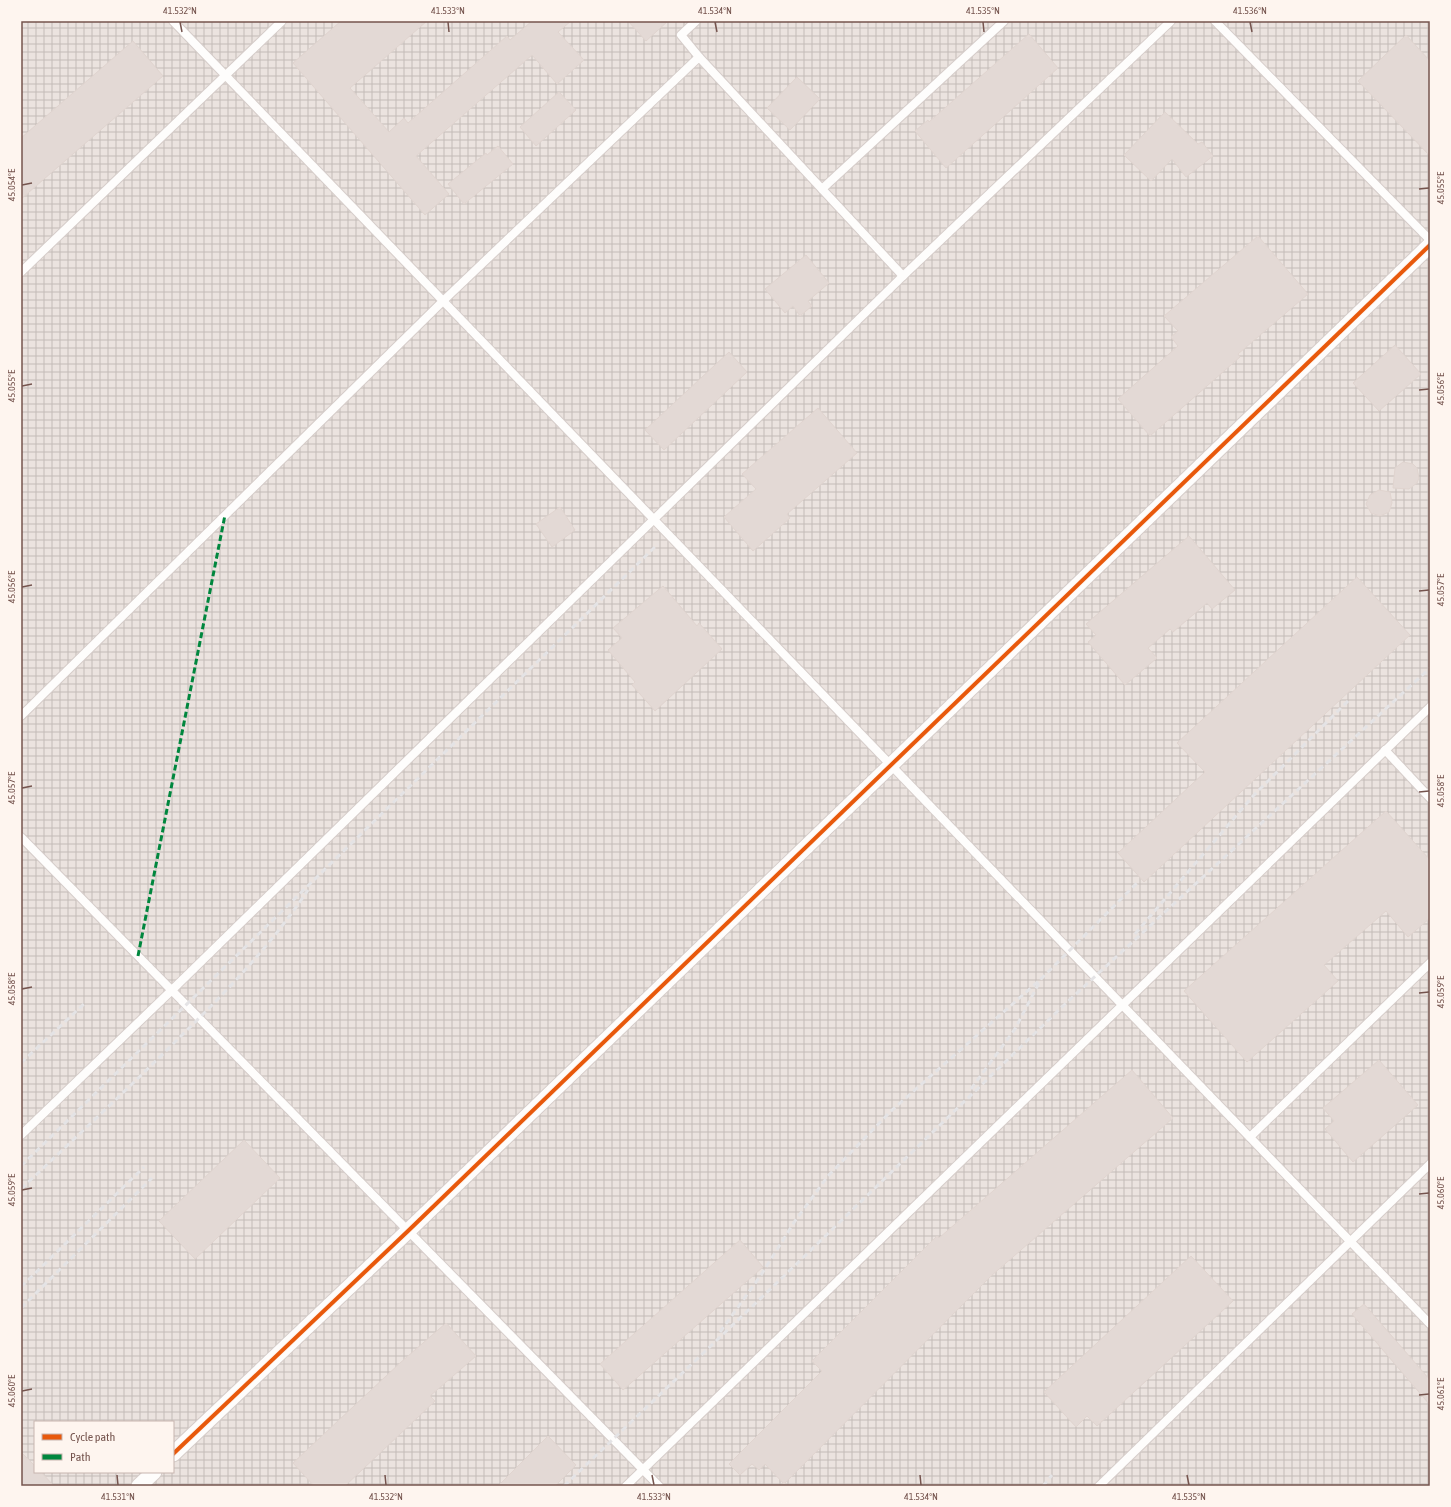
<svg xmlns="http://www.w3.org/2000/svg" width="1451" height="1507" viewBox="0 0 1451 1507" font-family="'Asap Condensed',sans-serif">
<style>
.industrial{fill:url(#industrial-grid);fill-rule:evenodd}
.building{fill:#e3d9d5;stroke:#e0d4cf}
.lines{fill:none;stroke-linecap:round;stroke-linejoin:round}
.lane-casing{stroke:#d6cdca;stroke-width:10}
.street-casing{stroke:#d6cdca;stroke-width:17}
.lane{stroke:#fefdfc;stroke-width:8}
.street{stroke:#fefdfc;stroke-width:15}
.rail{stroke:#e4e3e5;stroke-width:3;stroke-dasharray:6 4;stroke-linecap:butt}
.quiet{stroke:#00873e;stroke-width:3;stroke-dasharray:6 3;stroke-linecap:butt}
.cycleway-casing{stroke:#fef5ef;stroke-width:6}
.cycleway{stroke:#e8590c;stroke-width:4}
.ticks{fill:none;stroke:#75544e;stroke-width:1.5}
.neatline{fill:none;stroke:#75544e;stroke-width:1.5}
.ticks-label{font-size:10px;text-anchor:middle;fill:#75544e}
</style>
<defs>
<pattern id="industrial-grid" width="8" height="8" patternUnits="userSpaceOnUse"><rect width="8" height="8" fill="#ebe3df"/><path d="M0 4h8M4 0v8" fill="none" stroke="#c3bbb7"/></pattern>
</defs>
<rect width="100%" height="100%" fill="#f7f2ed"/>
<path class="industrial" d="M 21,21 L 1430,21 L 1430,1486 L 21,1486 ZM 35,1422 L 173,1422 L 173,1472 L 35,1472 Z"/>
<g class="building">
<path d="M 341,21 L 427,21 L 350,88 L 389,132 L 404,118 L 408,123 L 507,36 L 510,40 L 532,21 L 571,21 L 558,32 L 584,60 L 557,84 L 532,55 L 416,156 L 449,194 L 425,215 L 293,63 Z"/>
<path d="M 628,21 L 668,21 L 646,41 Z"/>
<path d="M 1029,34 L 1058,68 L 946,168 L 915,131 L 928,120 L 929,122 Z"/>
<path d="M 1406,35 L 1430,61 L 1430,156 L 1358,81 Z"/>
<path d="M 133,41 L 163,76 L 21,199 L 21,138 Z"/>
<path d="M 797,77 L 820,99 L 790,130 L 767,108 Z"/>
<path d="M 559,92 L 576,110 L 536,146 L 520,127 Z"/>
<path d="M 1165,112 L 1198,144 L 1202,142 L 1213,156 L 1186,177 L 1172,159 L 1151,181 L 1124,155 Z"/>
<path d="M 498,146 L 513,164 L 464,204 L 448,184 L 486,153 L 487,155 Z"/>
<path d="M 1258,236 L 1308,294 L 1238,354 L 1240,357 L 1150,436 L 1118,399 L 1178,346 L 1171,337 L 1178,331 L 1164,316 Z"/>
<path d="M 806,255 L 829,283 L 808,301 L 812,306 L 800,316 L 793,306 L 785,313 L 765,289 Z"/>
<path d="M 1395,345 L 1421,374 L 1379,411 L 1353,383 Z"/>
<path d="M 729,352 L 747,372 L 664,450 L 645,430 Z"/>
<path d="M 818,408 L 857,453 L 787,514 L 790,518 L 753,551 L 724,517 L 756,489 L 742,474 Z"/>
<path d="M 1403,462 L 1413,464 L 1417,468 L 1419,478 L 1417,483 L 1409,489 L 1393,488 L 1395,468 Z"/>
<path d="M 1379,490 L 1390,492 L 1392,503 L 1389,512 L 1380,516 L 1371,513 L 1366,504 L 1370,495 Z"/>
<path d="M 560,507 L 575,530 L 552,547 L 536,524 Z"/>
<path d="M 1189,536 L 1235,590 L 1212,609 L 1207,603 L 1173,632 L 1170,629 L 1148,648 L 1157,658 L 1125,685 L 1088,642 L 1096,635 L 1086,624 Z"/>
<path d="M 1357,577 L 1410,635 L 1144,882 L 1118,853 L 1205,772 L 1177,743 Z"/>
<path d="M 663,586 L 697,626 L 699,623 L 722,649 L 655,711 L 632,685 L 635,682 L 608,650 L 622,638 L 613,628 Z"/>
<path d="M 1386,811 L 1430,860 L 1430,918 L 1408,937 L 1386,911 L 1324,965 L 1338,981 L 1247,1062 L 1184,991 Z"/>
<path d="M 1379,1060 L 1418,1105 L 1353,1162 L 1325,1129 L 1334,1121 L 1323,1108 Z"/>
<path d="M 1132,1070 L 1173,1118 L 991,1276 L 784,1484 L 765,1464 L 759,1470 L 752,1464 L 740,1475 L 729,1464 L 822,1371 L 812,1361 L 937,1236 L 939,1238 Z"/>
<path d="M 244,1140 L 280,1178 L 195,1259 L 159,1221 Z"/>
<path d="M 740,1240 L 763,1267 L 623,1390 L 600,1364 Z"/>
<path d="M 1191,1256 L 1233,1301 L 1097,1426 L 1087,1416 L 1076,1427 L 1044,1392 Z"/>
<path d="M 1364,1304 L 1430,1380 L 1430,1405 L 1352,1314 Z"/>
<path d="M 446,1323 L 476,1356 L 430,1396 L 435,1401 L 345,1486 L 314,1486 L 293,1463 L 400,1363 Z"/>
<path d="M 548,1436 L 576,1465 L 555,1486 L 498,1486 Z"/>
<path d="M 21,1452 L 35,1466 L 35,1472 L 41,1472 L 54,1486 L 21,1486 Z"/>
</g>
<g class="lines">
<defs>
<g id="lane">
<path d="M 173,21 L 1430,1324"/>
<path d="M 696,21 L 681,35 L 699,57"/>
<path d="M 1215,21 L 1430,240"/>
<path d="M 822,189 L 1004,21"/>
<path d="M 21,272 L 282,21"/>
<path d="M 21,716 L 443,301 L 699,57 L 903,276"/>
<path d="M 1385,750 L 1430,798"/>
<path d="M 21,837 L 659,1486"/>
<path d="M 21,1135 L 172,990 L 903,276 L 1171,21"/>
<path d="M 1250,1137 L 1430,963"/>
<path d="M 626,1486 L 1430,707"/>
<path d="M 1099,1486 L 1430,1164"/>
</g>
<g id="street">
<path d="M 173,1454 L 408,1231 L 1430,245"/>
<path d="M 139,1486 L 154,1472"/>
</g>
</defs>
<use href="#lane" class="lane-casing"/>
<use href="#street" class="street-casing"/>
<use href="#lane" class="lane"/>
<use href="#street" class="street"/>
<g class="rail">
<path d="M 1135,934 L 1253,796 L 1349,700"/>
<path d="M 21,1063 L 85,1003"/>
<path d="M 971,1089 L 1015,1029 L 1041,979 L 1138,882"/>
<path d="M 21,1166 L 658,544"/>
<path d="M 21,1189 C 75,1138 129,1088 181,1036 C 228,990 272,944 308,890"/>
<path d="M 21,1287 L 144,1167"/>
<path d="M 21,1308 L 152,1178"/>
<path d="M 720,1332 L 761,1275 L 795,1221 L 828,1176 L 891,1111 L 1041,979"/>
<path d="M 564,1486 L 783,1277 L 1064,1005 L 1430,668"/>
<path d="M 1043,1486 L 1052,1475"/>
</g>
<path class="quiet" d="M 138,956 L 225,515"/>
<defs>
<path id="cycleway" d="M 173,1454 L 408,1231 L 1430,245"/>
</defs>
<use href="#cycleway" class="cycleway-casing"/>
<use href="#cycleway" class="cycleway"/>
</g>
<path class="ticks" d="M 180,22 L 182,32M 448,22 L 449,32M 715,22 L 717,32M 983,22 L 984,32M 1250,22 L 1252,32M 22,185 L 32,183M 1419,189 L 1429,188M 22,386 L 32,384M 1419,390 L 1429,389M 22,587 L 32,585M 1419,591 L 1429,590M 22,788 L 32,786M 1419,792 L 1429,791M 22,989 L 32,987M 1419,993 L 1429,992M 22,1190 L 32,1188M 1419,1194 L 1429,1193M 22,1391 L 32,1389M 1419,1395 L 1429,1394M 117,1475 L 118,1485M 385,1475 L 386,1485M 652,1475 L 654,1485M 920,1475 L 921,1485M 1187,1475 L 1189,1485"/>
<rect width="1451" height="1507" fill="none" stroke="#fef5ef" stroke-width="44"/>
<rect x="34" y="1421" width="140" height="52" fill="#fef5ef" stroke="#c7b5af"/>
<rect x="42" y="1434" width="20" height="6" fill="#e8590c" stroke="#c7b5af"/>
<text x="70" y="1441" font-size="12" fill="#75544e">Cycle path</text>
<rect x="42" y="1454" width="20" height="6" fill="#00873e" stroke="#c7b5af"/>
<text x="70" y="1461" font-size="12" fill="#75544e">Path</text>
<rect x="22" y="22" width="1407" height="1463" class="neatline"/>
<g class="ticks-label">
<text x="180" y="14">41.532°N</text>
<text x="448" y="14">41.533°N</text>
<text x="715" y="14">41.534°N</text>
<text x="983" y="14">41.535°N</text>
<text x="1250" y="14">41.536°N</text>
<text transform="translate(11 185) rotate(-90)" y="4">45.054°E</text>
<text transform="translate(1440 188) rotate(-90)" y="4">45.055°E</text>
<text transform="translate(11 386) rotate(-90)" y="4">45.055°E</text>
<text transform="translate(1440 389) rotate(-90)" y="4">45.056°E</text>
<text transform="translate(11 587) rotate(-90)" y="4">45.056°E</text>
<text transform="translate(1440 590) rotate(-90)" y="4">45.057°E</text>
<text transform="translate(11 788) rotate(-90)" y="4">45.057°E</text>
<text transform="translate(1440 791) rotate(-90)" y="4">45.058°E</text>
<text transform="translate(11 989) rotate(-90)" y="4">45.058°E</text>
<text transform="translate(1440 992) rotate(-90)" y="4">45.059°E</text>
<text transform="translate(11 1190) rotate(-90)" y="4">45.059°E</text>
<text transform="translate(1440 1193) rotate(-90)" y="4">45.060°E</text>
<text transform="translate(11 1391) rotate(-90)" y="4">45.060°E</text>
<text transform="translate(1440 1394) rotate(-90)" y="4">45.061°E</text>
<text x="118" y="1500">41.531°N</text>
<text x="386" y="1500">41.532°N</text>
<text x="654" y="1500">41.533°N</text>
<text x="921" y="1500">41.534°N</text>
<text x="1189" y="1500">41.535°N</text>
</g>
</svg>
